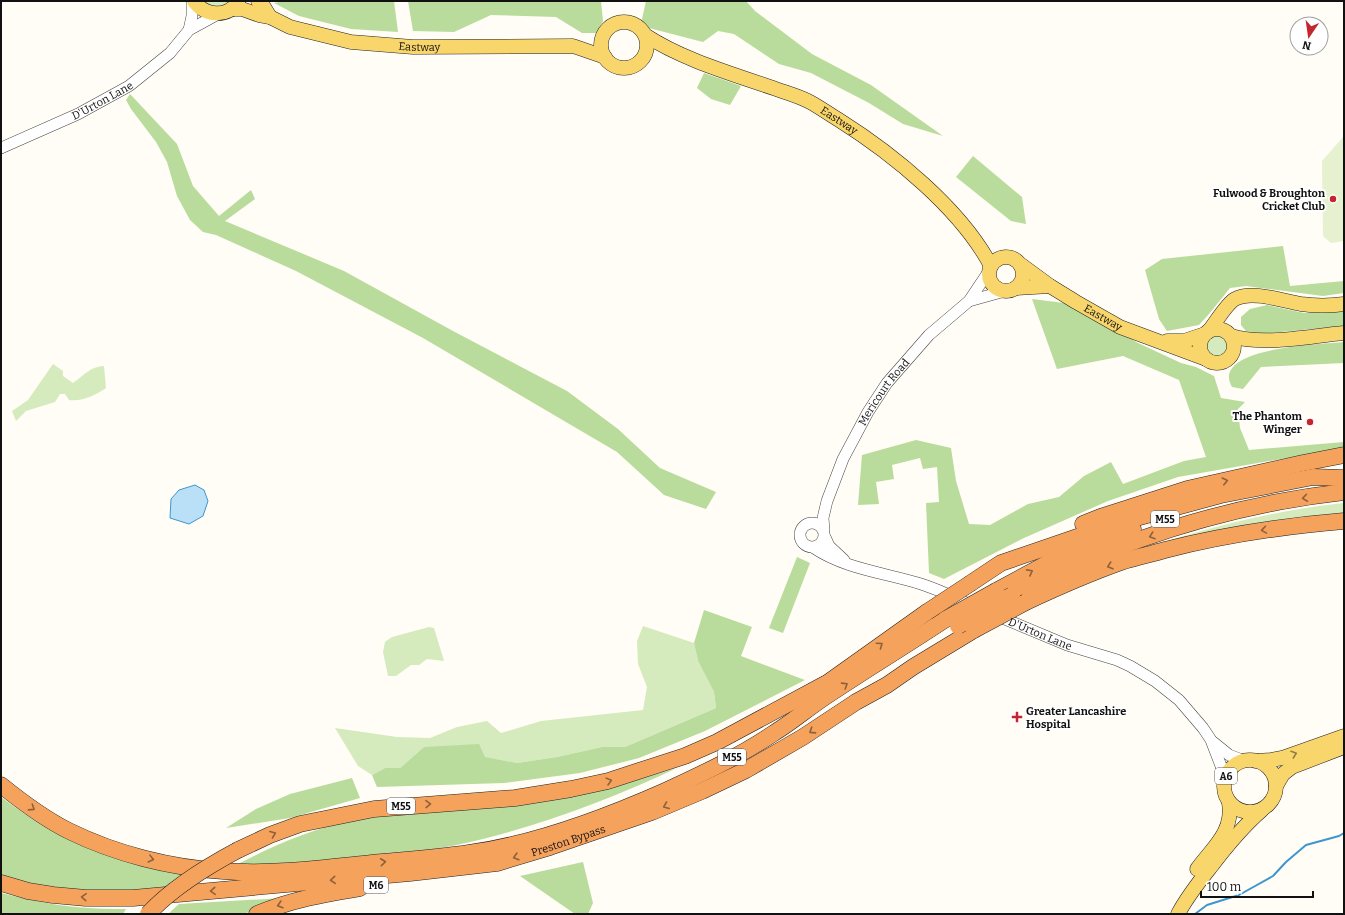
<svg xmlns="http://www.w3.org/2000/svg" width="1345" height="915" viewBox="0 0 1345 915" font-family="Bitter,serif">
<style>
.green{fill:#d5ebbd}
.forest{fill:#b9dc9c}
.pitch{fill:#e6f2cf}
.water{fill:#b9e0f7;stroke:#3f96cf}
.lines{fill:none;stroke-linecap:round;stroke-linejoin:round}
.stream{stroke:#3f96cf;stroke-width:2}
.minor-casing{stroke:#444;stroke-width:12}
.major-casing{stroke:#222;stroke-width:15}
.highway-casing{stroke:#222;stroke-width:17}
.minor{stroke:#fff;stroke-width:11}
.major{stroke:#f9d66b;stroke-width:14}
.highway{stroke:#f5a25d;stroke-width:16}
.highway-bridge-casing{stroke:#222;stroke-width:17;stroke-linecap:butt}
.highway-bridge{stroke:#f5a25d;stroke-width:16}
.oneway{stroke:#8e613b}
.oneway2{stroke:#917d42}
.poi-dot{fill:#c4262e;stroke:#fff;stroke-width:1.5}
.labels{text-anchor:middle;stroke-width:4;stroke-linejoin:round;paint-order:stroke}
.shield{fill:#fff;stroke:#585858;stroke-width:1}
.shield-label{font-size:10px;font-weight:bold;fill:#111}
.street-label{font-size:11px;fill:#111;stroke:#fff}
.poi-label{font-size:11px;font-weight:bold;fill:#111;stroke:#fff;text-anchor:end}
</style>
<rect width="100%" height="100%" fill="#fffdf5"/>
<g class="green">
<path d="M 203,1 L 232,1 C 222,8 212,9 203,1 Z"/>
<circle cx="1217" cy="346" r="11"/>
<path d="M 53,364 L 63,371 L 63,376 L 73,383 C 83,376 91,366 104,366 L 106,388 C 96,395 82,402 69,400 L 65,394 L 60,394 L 55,402 L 26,411 L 16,421 L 12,411 L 28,400 Z"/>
<path d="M 1344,503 L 1344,518 L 1149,547 C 1213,526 1277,510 1344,503 Z"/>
<path d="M 643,626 L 694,643 L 698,661 L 714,692 L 716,708 L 625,747 L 602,747 L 557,757 L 517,763 L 424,747 L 400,768 L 385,768 L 372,775 L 358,766 L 335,728 L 397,737 L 430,738 L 457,727 L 487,721 L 501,733 L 541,721 L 643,710 L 647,687 L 638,664 L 637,641 Z"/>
<path d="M 429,627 L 434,628 L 444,661 L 427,659 L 419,665 L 411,665 L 396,676 L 388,676 L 383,652 L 385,642 L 392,637 Z"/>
</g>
<g class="forest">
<path d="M 283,1 L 394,1 L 398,32 L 351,29 L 299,16 L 274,3 Z"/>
<path d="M 408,1 L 601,1 L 603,21 L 597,33 L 582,33 L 556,17 L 491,15 L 454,32 L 413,31 Z"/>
<path d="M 646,1 L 746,1 L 755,11 L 812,54 L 871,85 L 943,136 L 903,124 L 869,103 L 811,73 L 779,64 L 734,34 L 718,31 L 703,42 L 645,27 L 642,19 Z"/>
<path d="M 704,73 L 741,86 L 730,105 L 711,99 L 697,88 Z"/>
<path d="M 130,94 L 177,144 L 193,186 L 219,216 L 251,190 L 255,199 L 225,221 L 344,271 L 453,331 L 567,391 L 618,429 L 660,468 L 716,492 L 706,509 L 664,495 L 617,452 L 423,338 L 296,271 L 216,235 L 203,232 L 190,220 L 177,196 L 167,162 L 156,142 L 131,109 L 126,100 Z"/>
<path d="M 973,156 L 1022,197 L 1026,224 L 1011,221 L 956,177 Z"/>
<path d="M 1283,246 L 1290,286 L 1344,281 L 1344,293 L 1323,296 L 1246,286 L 1230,288 L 1209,314 L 1199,325 L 1167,331 L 1159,319 L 1145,270 L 1162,259 Z"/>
<path d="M 1032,299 L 1072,304 L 1138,343 L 1181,363 L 1196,367 L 1214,376 L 1221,398 L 1245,402 L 1238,409 L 1240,428 L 1249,450 L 1344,442 L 1344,448 L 1178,477 L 1108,501 L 1024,538 L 944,579 L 929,573 L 926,503 L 939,502 L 937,467 L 923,469 L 920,458 L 892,465 L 894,479 L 876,482 L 879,504 L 858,505 L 862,455 L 916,440 L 951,448 L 956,481 L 969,524 L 990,525 L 1028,504 L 1059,497 L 1084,476 L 1111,462 L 1123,484 L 1184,461 L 1206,457 L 1179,380 L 1123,356 L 1057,369 Z"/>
<path d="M 1267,305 L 1304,313 L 1344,311 L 1344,326 L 1260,334 L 1246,331 L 1241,325 L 1241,317 L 1250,309 Z"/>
<path d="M 1344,342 L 1344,363 L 1261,367 L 1243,389 L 1232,387 C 1209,347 1323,344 1344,342 Z"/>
<path d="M 797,557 L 810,563 L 783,633 L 769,628 Z"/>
<path d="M 704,610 L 752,627 L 741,656 L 805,680 L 705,731 L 639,758 L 580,773 L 504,783 L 377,787 L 372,775 L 385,768 L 400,768 L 424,747 L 479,744 L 485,757 L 517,763 L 557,757 L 602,747 L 625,747 L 716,708 L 714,692 L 698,661 L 694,643 Z"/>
<path d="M 677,768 C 592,808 495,843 401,854 C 378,857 355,858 332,860 C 300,862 269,865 238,864 C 276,844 314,829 356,818 L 627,783 Z"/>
<path d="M 352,778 L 360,798 L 290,818 L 226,828 L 256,809 L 290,794 Z"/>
<path d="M 1,797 C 58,840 116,865 187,875 L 167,891 L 87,893 L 1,879 Z"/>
<path d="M 583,862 L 593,903 L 588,914 L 575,914 L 520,876 Z"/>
<path d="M 1,893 C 43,904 83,910 126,909 L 123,914 L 1,914 Z"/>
<path d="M 283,898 L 244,914 L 168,914 L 179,904 Z"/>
</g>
<path class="pitch" d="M 1344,136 L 1344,241 L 1331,243 L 1323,236 L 1322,161 Z"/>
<path class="water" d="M 195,485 L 204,490 L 208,501 L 203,516 L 189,524 L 170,518 L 171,499 L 179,490 Z"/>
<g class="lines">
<path class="stream" d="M 1195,914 L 1207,905 L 1239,895 L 1273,876 L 1286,862 L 1306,845 L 1339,836 L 1344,833"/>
<defs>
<g id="minor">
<path d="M 189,30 L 192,16 L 192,1"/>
<path id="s1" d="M 1,148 L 78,114 L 129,86 L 170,53 L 189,30 L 220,13"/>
<path d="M 969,301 L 1005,291"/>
<circle cx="812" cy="535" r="12"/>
<path id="s2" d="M 824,530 L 823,518 L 827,501 L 843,459 L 868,412 L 887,383 L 929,335 L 969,301 L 989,271"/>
<path d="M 825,537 L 829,546 L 844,560"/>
<path d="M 814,548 C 845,569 886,573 921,584 C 940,590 958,599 975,607"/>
<path id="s3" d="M 995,615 L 1067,645 L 1117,660 L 1130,666 L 1155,681 L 1179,700 L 1203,728 L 1211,740 L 1221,766 L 1224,781"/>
<path d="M 1213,742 L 1229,755 L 1245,761"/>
</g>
<g id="major">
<path d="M 194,1 C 205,16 226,18 238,3"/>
<path d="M 258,1 L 264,7 L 270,17"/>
<path id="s4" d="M 231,9 L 242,9 L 259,15 L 270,17 L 290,27 L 351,42 L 413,47 L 573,46 L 605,57"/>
<circle cx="624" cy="45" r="23"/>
<path id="s5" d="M 645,35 C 683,60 733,74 776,89 C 787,93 798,96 808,101 C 818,106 829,114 839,120 C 893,154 961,209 991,266"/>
<circle cx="1006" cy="274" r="17"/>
<path id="s6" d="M 1020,264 L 1050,286 L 1076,302 L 1120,327 L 1206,359"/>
<path d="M 1016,288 L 1050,286"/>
<circle cx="1217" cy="346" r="17"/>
<path d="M 1208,332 C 1215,324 1226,304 1235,299 C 1252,290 1283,301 1301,304 C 1315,306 1330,306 1344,304"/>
<path d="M 1231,336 C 1264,346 1309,336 1344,333"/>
<path d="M 1167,341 L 1184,341 L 1205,334"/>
<circle cx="1250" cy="786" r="26"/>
<path d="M 1256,761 L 1271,760 L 1282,758 L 1344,736"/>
<path d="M 1276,786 L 1283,774 L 1292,767 L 1344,747"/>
<path d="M 1197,869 C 1213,847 1234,832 1229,802"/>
<path d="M 1178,914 C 1187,897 1198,883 1210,868 C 1226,847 1242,827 1262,810"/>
</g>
<g id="highway">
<path d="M 1083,524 L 1103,516 L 1187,489 L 1303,463 L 1344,455"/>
<path d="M 971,583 L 1001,563 L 1109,526 L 1136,518 L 1221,495 L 1313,477 L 1344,478"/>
<path d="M 996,591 L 1046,564 L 1094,544 L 1133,529"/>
<path d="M 1012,595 C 1115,542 1228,505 1344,492"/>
<path d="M 1026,602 C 1058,587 1090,573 1124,561 C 1137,557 1151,554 1165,550 C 1223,535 1284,526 1344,521"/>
<path d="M 816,691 L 927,612"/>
<path d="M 1,785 C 22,802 45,819 69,831 C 116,854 171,868 223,871 C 272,875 323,868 372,863 C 404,860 437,858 469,853 C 535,844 604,818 665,791 C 702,774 740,756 774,733 C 792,722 807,709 825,697 C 864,671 905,646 946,619"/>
<path d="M 238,850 L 270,835 L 300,824 L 374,809 L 515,798 L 571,789 L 608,781 L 685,756 L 717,742 L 825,684"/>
<path id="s7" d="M 1,883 L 28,891 L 53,895 L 86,898 L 133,898 L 410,873 L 497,863 L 550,847 L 652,812 L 702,791 L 746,770 L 803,737 L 856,702 L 887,685 L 913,667 L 974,630"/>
<path d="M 257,914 C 290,900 324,894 360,888"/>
</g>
</defs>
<use href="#minor" class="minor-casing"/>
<use href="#major" class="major-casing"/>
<use href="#highway" class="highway-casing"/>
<use href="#minor" class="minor"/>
<use href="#major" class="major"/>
<use href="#highway" class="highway"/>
<defs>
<g id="highway-bridge">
<path d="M 927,612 L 971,583"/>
<path d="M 946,619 L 996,591"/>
<path d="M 958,626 L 1012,595"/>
<path d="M 974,630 L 1026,602"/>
<path d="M 148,914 C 173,887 206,867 238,850"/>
</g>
</defs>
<use href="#highway-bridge" class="highway-bridge-casing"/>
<use href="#highway-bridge" class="highway-bridge"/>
</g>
<defs><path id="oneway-chevron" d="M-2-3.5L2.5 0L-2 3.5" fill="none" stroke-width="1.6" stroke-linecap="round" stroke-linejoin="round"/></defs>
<g class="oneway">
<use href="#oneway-chevron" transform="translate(1225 481) rotate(-13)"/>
<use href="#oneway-chevron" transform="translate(1305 498) rotate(172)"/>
<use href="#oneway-chevron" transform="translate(1264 530) rotate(171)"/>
<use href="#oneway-chevron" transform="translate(1152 536) rotate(161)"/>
<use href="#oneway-chevron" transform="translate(1110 566) rotate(161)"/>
<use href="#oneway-chevron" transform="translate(1030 572) rotate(-28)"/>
<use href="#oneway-chevron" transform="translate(880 645) rotate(-35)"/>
<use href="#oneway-chevron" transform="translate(845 685) rotate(-32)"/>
<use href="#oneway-chevron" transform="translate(812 731) rotate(147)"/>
<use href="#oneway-chevron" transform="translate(609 781) rotate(-15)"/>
<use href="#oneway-chevron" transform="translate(428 804) rotate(-2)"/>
<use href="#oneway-chevron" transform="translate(666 806) rotate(158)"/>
<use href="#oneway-chevron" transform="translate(32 808) rotate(33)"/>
<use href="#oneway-chevron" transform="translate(273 834) rotate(-21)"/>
<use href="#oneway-chevron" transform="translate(516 857) rotate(164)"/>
<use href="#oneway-chevron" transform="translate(151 859) rotate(14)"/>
<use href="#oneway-chevron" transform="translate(383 862) rotate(-6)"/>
<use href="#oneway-chevron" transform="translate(333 880) rotate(175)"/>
<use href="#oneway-chevron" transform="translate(213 891) rotate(176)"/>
<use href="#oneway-chevron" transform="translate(84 897) rotate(-176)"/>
<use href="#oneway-chevron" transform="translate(280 905) rotate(164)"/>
</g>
<use class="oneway2" href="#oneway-chevron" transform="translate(1294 754) rotate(-19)"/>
<g class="poi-dot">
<circle cx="1333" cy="199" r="4"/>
<circle cx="1310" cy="422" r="4"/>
<path d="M1015 711h4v4h4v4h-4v4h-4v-4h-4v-4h4z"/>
</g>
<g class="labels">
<g class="shield">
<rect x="1151" y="511" width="28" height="16" rx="3"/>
<rect x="718" y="749" width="28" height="16" rx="3"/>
<rect x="1215" y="768" width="22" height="16" rx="3"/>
<rect x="387" y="798" width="28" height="16" rx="3"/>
<rect x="364" y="877" width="24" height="16" rx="3"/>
</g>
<g class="shield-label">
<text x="1165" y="523">M55</text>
<text x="732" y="761">M55</text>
<text x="1226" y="780">A6</text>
<text x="401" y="810">M55</text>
<text x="376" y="889">M6</text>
</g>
<g class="street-label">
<text dy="4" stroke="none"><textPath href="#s4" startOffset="194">Eastway</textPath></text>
<text dy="4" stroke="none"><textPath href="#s1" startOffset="112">D'Urton Lane</textPath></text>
<text dy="4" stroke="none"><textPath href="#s5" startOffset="213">Eastway</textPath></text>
<text dy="4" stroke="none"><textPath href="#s6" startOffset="99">Eastway</textPath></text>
<text dy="4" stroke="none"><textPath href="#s2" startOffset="153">Mericourt Road</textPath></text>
<text dy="4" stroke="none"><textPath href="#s3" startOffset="49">D'Urton Lane</textPath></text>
<text dy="4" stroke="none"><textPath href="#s7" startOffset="574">Preston Bypass</textPath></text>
</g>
<g class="poi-label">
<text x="1325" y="197">Fulwood &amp; Broughton<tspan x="1325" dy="13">Cricket Club</tspan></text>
<text x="1302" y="420">The Phantom<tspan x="1302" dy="13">Winger</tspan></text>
<text x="1026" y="715" text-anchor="start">Greater Lancashire<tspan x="1026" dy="13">Hospital</tspan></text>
</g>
</g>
<rect width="1345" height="915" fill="none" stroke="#111111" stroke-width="4"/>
<g transform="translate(1309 36) rotate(193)"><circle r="19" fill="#ffffff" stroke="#a0a0a0"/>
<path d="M0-3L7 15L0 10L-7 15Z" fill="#c4262e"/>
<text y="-6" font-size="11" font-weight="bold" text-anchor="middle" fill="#111111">N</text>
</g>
<path d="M1201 891v6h112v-6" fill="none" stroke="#111111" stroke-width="2"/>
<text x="1207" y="891" font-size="12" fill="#111111" stroke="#ffffff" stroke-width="3" paint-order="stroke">100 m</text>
</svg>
